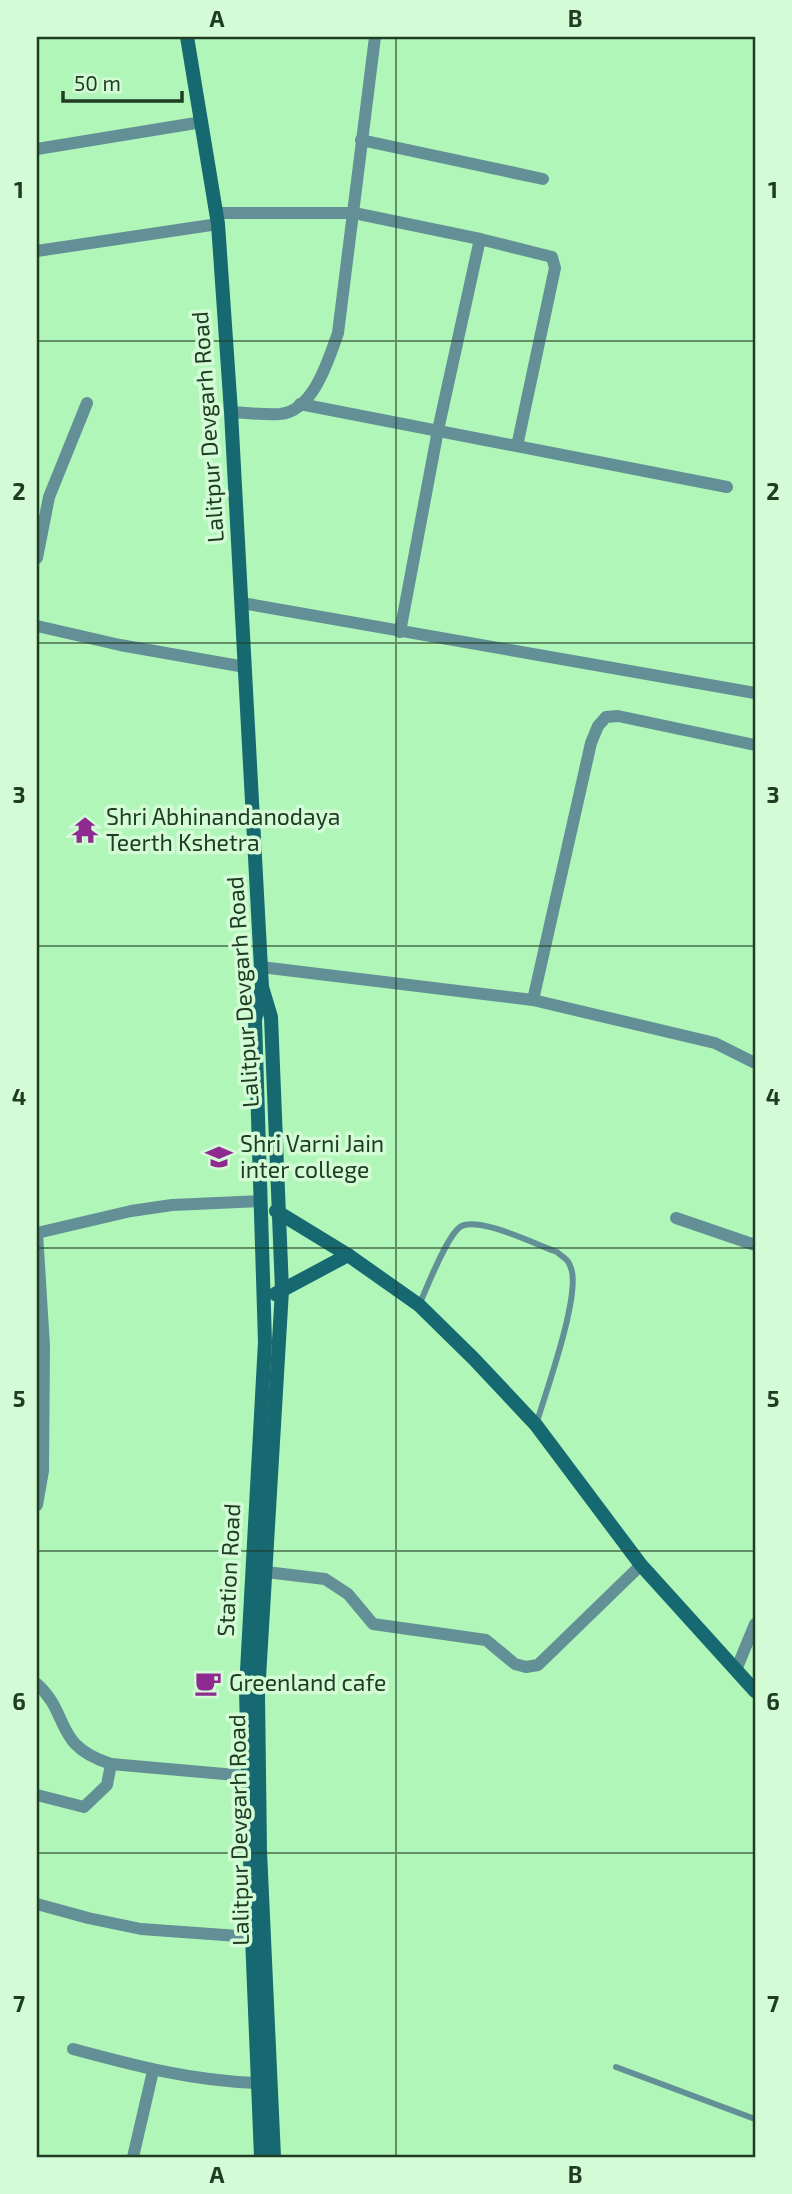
<svg xmlns="http://www.w3.org/2000/svg" width="792" height="2194" viewBox="0 0 792 2194" font-family="'Exo 2',sans-serif">
<style>
.lines{fill:none;stroke-linecap:round;stroke-linejoin:round}
.lane{stroke:#639096;stroke-width:6}
.street{stroke:#639096;stroke-width:12}
.secondary{stroke:#166871;stroke-width:14}
.grid{fill:none;stroke:#203d24;stroke-width:2;stroke-opacity:0.55}
.labels{text-anchor:middle;stroke-width:7;stroke-linejoin:round;paint-order:stroke}
.street-label{font-size:23px;fill:#203d24;stroke:#d3fcd6}
.poi-label{font-size:23px;fill:#203d24;stroke:#d3fcd6;text-anchor:start}
.neatline{fill:none;stroke:#203d24;stroke-width:2.5}
.grid-label{font-size:23px;text-anchor:middle;font-weight:bold;fill:#203d24}
</style>
<rect width="100%" height="100%" fill="#b0f6b8"/>
<g class="lines">
<g class="lane">
<path d="M 420,1303 C 427,1287 447,1236 460,1227 C 477,1215 537,1245 557,1252 C 563,1257 569,1260 571,1268 C 581,1295 546,1391 537,1422"/>
<path d="M 616,2067 L 755,2119"/>
</g>
<g class="street">
<path d="M 361,140 L 543,179"/>
<path d="M 37,149 L 202,122"/>
<path d="M 217,213 L 354,213 L 480,239 L 552,257 L 555,268 L 517,446"/>
<path d="M 37,251 L 218,224"/>
<path d="M 300,404 L 727,487"/>
<path d="M 231,412 C 247,413 264,415 280,414 C 314,411 329,358 338,333 L 375,37"/>
<path d="M 37,558 L 49,497 L 87,403"/>
<path d="M 242,603 L 755,693"/>
<path d="M 37,626 L 120,645 L 245,667"/>
<path d="M 400,632 L 438,430 L 480,239"/>
<path d="M 261,967 L 533,1000 L 715,1043 L 755,1063"/>
<path d="M 533,1000 L 591,743 L 598,726 L 606,717 L 618,716 L 755,745"/>
<path d="M 676,1218 L 755,1245"/>
<path d="M 37,1233 L 131,1211 L 172,1205 L 261,1201"/>
<path d="M 37,1505 L 43,1471 L 44,1346 L 37,1233"/>
<path d="M 266,1572 L 325,1579 L 348,1594 L 373,1624 L 486,1640 L 515,1664 L 526,1667 L 538,1665 L 641,1565"/>
<path d="M 736,1670 L 755,1624"/>
<path d="M 37,1684 C 71,1715 53,1746 111,1764 L 247,1776"/>
<path d="M 37,1795 L 84,1807 L 107,1785 L 111,1764"/>
<path d="M 37,1904 L 88,1918 L 141,1929 L 252,1937"/>
<path d="M 73,2049 C 136,2066 193,2081 258,2083"/>
<path d="M 133,2157 L 153,2071"/>
</g>
<g class="secondary">
<path d="M 187,37 L 218,224 L 231,412 L 262,987 L 271,1017 L 282,1290 L 258,1695 L 260,1851 L 274,2157"/>
<path d="M 276,1211 L 348,1255 L 419,1305 L 474,1359 L 536,1425 L 641,1565 L 755,1691"/>
<path d="M 275,1294 L 348,1255"/>
<path d="M 261,2157 L 252,1937 L 246,1689 L 265,1342 L 255,1020 L 261,992"/>
</g>
</g>
<path class="grid" d="M 396,37 L 396,2157M 37,341 L 755,341M 37,643 L 755,643M 37,946 L 755,946M 37,1248 L 755,1248M 37,1551 L 755,1551M 37,1853 L 755,1853"/>
<defs>
<symbol id="temple-bare" viewBox="-9 -9 18 18"><path d="M0-6L5-2H3V0L6.5 2.5H4V6H1.5V3h-3V6H-4V2.5H-6.5L-3 0V-2H-5Z" fill="#8f2a91" stroke="#d3fcd6" stroke-width="2.5" paint-order="stroke"/></symbol>
<symbol id="school-bare" viewBox="-9 -9 18 18"><path d="M0-5L7-2L0 1L-7-2ZM-4 1L0 2.5L4 1V4Q0 6-4 4Z" fill="#8f2a91" stroke="#d3fcd6" stroke-width="2.5" paint-order="stroke"/></symbol>
<symbol id="cafe-bare" viewBox="-9 -9 18 18"><path d="M-5.5-4.5H6V0H3Q3 3.5 0 3.5H-2.5Q-5.5 3.5-5.5 0ZM3-3.2v2h1.7v-2ZM-6 4.5H4V6H-6Z" fill="#8f2a91" stroke="#d3fcd6" stroke-width="2.5" paint-order="stroke"/></symbol>
</defs>
<g fill-rule="evenodd">
<use href="#temple-bare" x="66" y="811" width="38" height="38"/>
<use href="#school-bare" x="200" y="1138" width="38" height="38"/>
<use href="#cafe-bare" x="189" y="1664" width="38" height="38"/>
</g>
<g class="labels">
<g class="street-label">
<text transform="translate(208 427) rotate(-94)" y="8">Lalitpur Devgarh Road</text>
<text transform="translate(243 992) rotate(-94)" y="8">Lalitpur Devgarh Road</text>
<text transform="translate(229 1570) rotate(-87)" y="8">Station Road</text>
<text transform="translate(239 1830) rotate(-91)" y="8">Lalitpur Devgarh Road</text>
</g>
<g class="poi-label">
<text x="106" y="825">Shri Abhinandanodaya<tspan x="106" dy="26">Teerth Kshetra</tspan></text>
<text x="240" y="1152">Shri Varni Jain<tspan x="240" dy="26">inter college</tspan></text>
<text x="229" y="1691">Greenland cafe</text>
</g>
</g>
<rect width="792" height="2194" fill="none" stroke="#d3fcd6" stroke-width="77"/>
<path d="M63 91v10h119v-10" fill="none" stroke="#203d24" stroke-width="3.5"/>
<text x="74" y="91" font-size="21" fill="#203d24" stroke="#d3fcd6" stroke-width="5" paint-order="stroke">50 m</text>
<rect x="38" y="38" width="716" height="2118" class="neatline"/>
<g class="grid-label">
<text x="217" y="27">A</text>
<text x="575" y="27">B</text>
<text x="19" y="198">1</text>
<text x="773" y="198">1</text>
<text x="19" y="500">2</text>
<text x="773" y="500">2</text>
<text x="19" y="803">3</text>
<text x="773" y="803">3</text>
<text x="19" y="1105">4</text>
<text x="773" y="1105">4</text>
<text x="19" y="1407">5</text>
<text x="773" y="1407">5</text>
<text x="19" y="1710">6</text>
<text x="773" y="1710">6</text>
<text x="19" y="2012">7</text>
<text x="773" y="2012">7</text>
<text x="217" y="2183">A</text>
<text x="575" y="2183">B</text>
</g>
</svg>
